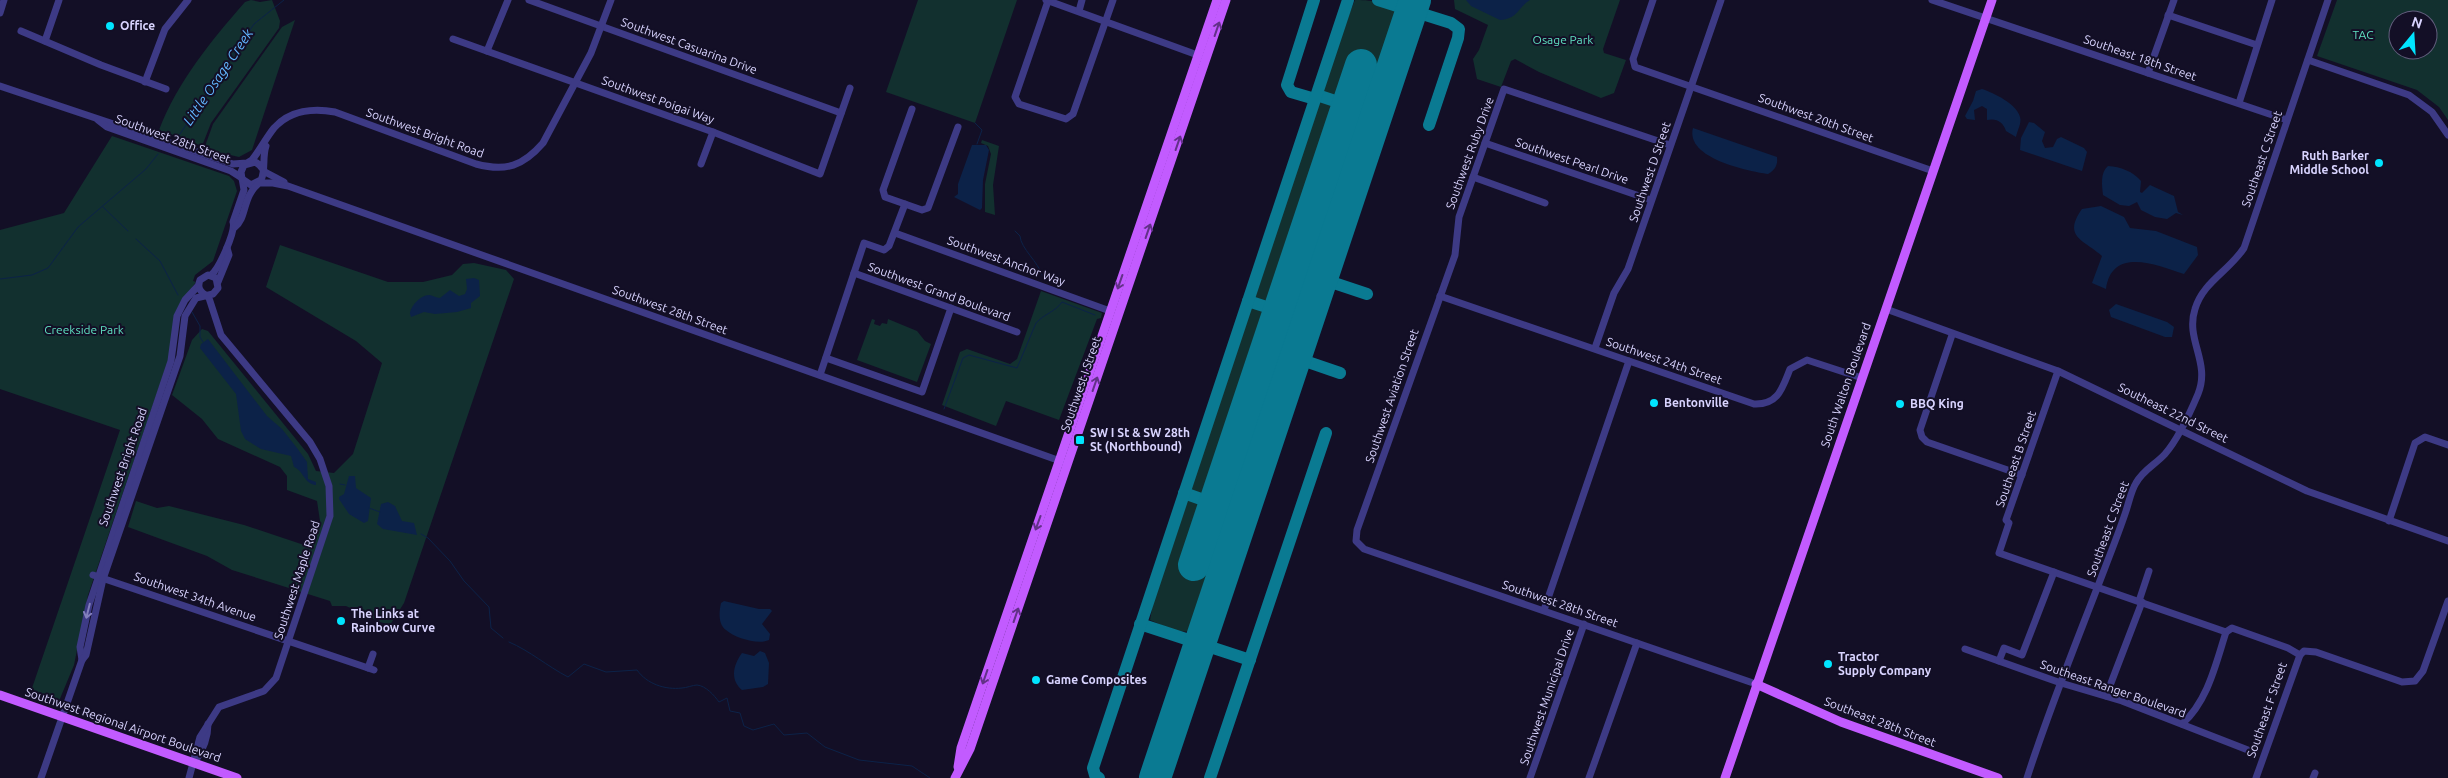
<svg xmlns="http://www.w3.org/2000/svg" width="2448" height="778" viewBox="0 0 2448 778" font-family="Ubuntu,sans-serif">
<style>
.green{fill:#12302f;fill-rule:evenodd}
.water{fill:#0c2248}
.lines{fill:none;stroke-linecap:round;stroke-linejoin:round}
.stream{stroke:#0c2248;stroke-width:1}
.taxiway{stroke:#0a7a92;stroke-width:12}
.runway{stroke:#0a7a92;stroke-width:32}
.minor{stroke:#3d3a85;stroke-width:7}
.major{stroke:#c25bff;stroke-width:9}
.oneway{stroke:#623188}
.oneway2{stroke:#837fbc}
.poi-dot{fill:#00e5ff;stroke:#130f26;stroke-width:2}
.labels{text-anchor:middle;stroke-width:4;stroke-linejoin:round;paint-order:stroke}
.poi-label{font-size:12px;font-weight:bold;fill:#d9d4ff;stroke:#130f26;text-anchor:start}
.park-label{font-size:12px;fill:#5fe0c0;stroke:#130f26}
.street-label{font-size:12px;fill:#d9d4ff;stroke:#130f26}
.water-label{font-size:14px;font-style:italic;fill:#62b6ff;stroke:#130f26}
</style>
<rect width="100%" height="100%" fill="#130f26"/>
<g class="green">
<path d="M 251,0 L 260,2 L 272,0 L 280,21 L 279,28 L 211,123 L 202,146 L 159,130 C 178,81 211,41 245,2 Z"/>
<path d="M 918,0 L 1017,0 L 975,123 L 886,92 Z"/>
<path d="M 1355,0 C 1366,0 1392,1 1397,14 C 1398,20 1396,29 1396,35 L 1198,626 L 1194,632 L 1175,631 L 1150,620 L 1154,597 L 1344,26 Z"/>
<path d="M 1454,0 L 1620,0 L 1603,49 L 1604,53 L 1626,60 L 1614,93 L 1601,98 L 1539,72 L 1515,59 L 1511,61 L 1501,87 L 1477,79 L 1473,59 L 1479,50 L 1488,25 L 1455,9 Z"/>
<path d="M 2337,0 L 2448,0 L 2448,120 L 2439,107 L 2417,90 L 2317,56 ZM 2398,20 L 2428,20 L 2428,50 L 2398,50 Z"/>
<path d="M 295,20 L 252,150 L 239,157 L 204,149 L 213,124 L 282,27 Z"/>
<path d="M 112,136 L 229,176 L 234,181 L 237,191 L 213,261 L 195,275 L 193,281 L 196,282 L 182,301 L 172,349 L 88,595 L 74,665 L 59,701 L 31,691 L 120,430 L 0,389 L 0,230 L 64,213 Z"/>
<path d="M 982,140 L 999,146 L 993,185 L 995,215 L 985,212 L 985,184 L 991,154 L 988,146 L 981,143 Z"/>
<path d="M 280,245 L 388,282 L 423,282 L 452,275 L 463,264 L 474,263 L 506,270 L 514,279 L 404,603 L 390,625 L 380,622 L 346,606 L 332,606 L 330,601 L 232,570 L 207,556 L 128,527 L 136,501 L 157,508 L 169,506 L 244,525 L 307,546 L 312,545 L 320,521 L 317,501 L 287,490 L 287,476 L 280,467 L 218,439 L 202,419 L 172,395 L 192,340 L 202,329 L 208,331 L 308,454 L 316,471 L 334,473 L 353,454 L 382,363 L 356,341 L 266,287 Z"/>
<path d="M 1041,291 L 1102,313 L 1101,318 L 1097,319 L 1059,420 L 1006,401 L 996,426 L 942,405 L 960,352 L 967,349 L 1010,364 L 1017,359 Z"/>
<path d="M 872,319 L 875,320 L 874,324 L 880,326 L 882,323 L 887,324 L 888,319 L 917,331 L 925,341 L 931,344 L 917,382 L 857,360 Z"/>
</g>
<g class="water">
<path d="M 1466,0 L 1530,0 C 1516,9 1519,18 1500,20 L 1471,6 Z"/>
<path d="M 1982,89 C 1994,93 2017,104 2020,117 C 2022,123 2017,131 2016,137 L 2006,131 C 2003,122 1997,118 1987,120 L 1987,109 L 1982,106 L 1974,110 L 1975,120 L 1967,119 L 1965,116 L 1973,101 L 1976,91 Z"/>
<path d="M 2029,122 L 2034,123 L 2045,132 L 2042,141 L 2045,148 L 2053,147 L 2057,139 L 2061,137 L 2084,148 L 2087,152 L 2082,171 L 2020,150 L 2021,138 Z"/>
<path d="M 1693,128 L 1777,157 C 1778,165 1775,170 1768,174 C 1747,171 1685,158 1693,128 Z"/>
<path d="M 972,145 L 986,145 L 989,150 L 983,180 L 982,208 L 980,210 L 954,197 L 958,194 L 958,184 Z"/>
<path d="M 2108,166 C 2121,167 2132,171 2141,181 L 2140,192 L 2142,193 L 2150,185 L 2174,196 L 2178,212 L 2183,215 L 2176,213 L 2167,219 L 2155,217 L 2141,210 L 2137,202 L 2129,206 L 2120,205 L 2103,195 C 2102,185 2100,173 2108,166 Z"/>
<path d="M 2101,206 L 2124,217 L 2130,228 L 2156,231 L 2197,247 L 2198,255 L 2184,274 C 2157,265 2112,246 2106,289 L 2092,283 L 2102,256 C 2084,240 2062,237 2082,209 Z"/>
<path d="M 474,278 L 479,280 L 480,296 L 471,303 L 471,308 L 457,312 L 435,314 L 424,312 L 411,317 L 410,314 C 410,307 420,295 429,295 C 432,295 436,298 440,298 L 450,290 L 459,296 L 465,294 L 467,289 L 466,279 Z"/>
<path d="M 2116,304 L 2167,322 L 2174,327 L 2172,337 L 2165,337 L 2111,317 L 2109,310 Z"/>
<path d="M 208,339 L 267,416 L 282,429 L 297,448 L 307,462 L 308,479 L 316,482 L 316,485 C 304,484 304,471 294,467 L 291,456 L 261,449 L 245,439 L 241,431 L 236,394 L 200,348 L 201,344 Z"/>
<path d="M 349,476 L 355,476 L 356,488 L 371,498 L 368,521 L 364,523 L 349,514 L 339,499 L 339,497 L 344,494 Z"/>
<path d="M 388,502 L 395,506 L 402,521 L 414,523 L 417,535 L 383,529 L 377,524 L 381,504 Z"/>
<path d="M 724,601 L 759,609 L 770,609 L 772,611 L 762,624 L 770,634 L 769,640 C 758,645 735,638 726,630 C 718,624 719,612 721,603 Z"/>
<path d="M 760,651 L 765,653 L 769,663 L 768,684 L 763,687 L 742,690 C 729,679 734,664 742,653 L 754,656 Z"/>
</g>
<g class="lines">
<g class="stream">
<path d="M 975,123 L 982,130 L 977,144"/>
<path d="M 178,137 L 254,24 L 284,0"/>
<path d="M 103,207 L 128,231"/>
<path d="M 1015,231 L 1020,236 C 1021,249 1038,261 1043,277"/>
<path d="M 136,239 L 160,261 L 178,295"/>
<path d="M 0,279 L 32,275 L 48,268 L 78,227 L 146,169 L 158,154"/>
<path d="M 192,312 L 200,326 L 200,337 L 203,342"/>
<path d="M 944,409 L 963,358 L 969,355 L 1017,368 L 1036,323 C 1044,314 1055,312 1062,302 L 1095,315"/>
<path d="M 340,484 L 345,485"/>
<path d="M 369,508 L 380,512"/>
<path d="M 421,534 L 428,538 L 450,561 L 464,581 L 489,607 L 491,628 L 503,638"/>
<path d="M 509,642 C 530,651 547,666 568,677 L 584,664 L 606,672 L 637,670 C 647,684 665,690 682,688 C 686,688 693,685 697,685 C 706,686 714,695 719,702 L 727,698 L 730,711 L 740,713 L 744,726 L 753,730 L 774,724 L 784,735 L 807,733 L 825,747 L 859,760 L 912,766 L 930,778"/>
</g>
<g class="taxiway">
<path d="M 1314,0 L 1287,85 L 1291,92 L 1315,99"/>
<path d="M 1378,0 L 1451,23 L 1459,29 L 1458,38 L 1429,125"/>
<path d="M 1317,95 L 1347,105"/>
<path d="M 1322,279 L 1367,294"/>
<path d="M 1248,301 L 1279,311"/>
<path d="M 1267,348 L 1340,373"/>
<path d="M 1184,493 L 1215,504"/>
<path d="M 1140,624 L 1250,660"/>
<path d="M 1099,778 L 1095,775 L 1093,768 L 1348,0"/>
<path d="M 1210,778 L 1326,433"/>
</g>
<g class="runway">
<path d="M 1194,565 L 1361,65"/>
<path d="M 1155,778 L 1415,0"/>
</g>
<g class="minor">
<path d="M 529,0 L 841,113"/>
<path d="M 1046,0 L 1203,57"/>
<path d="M 1653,0 L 1633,59 L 1635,67 L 1933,171"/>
<path d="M 1932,0 L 2287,120"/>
<path d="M 1048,1 L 1015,97 L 1019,104 L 1066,119 L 1073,114 L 1113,0"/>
<path d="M 1079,11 L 1082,0"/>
<path d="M 0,13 L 4,0"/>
<path d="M 2168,15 L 2257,45"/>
<path d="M 21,31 L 101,65 L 166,89"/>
<path d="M 453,39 L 713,132 L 820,174 L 850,88"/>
<path d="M 45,41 L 59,0"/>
<path d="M 487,51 L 508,0"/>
<path d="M 2308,60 L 2409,95 L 2432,112 L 2448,135"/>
<path d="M 2148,73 L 2174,0"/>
<path d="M 145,82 L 165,29 L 188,0"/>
<path d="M 0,86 L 233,164 L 247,163 L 252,160 C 260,150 266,138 274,128 C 290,110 314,108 335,112 L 476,164 C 506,172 523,166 543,143 L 591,53 L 611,0"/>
<path d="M 2239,103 L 2272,0"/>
<path d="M 912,109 L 883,190 L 885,197 L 922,210 L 928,208 L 958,127"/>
<path d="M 98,120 L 107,127 L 231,171 L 242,178 L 244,190 L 233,222 C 236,231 219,269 211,275"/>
<path d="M 1485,143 L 1651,200"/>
<path d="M 1670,145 L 1504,89 L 1459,217 L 1455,255 L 1357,530 L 1356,541 L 1364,549 L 1756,684"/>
<path d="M 266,146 C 262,157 266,170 261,180 L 251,185 L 242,179 L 241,172 L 244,165 L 255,162 C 260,164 262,168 265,172 L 284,182"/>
<path d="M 701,164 L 713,132"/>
<path d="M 1473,177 L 1545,203"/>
<path d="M 235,227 C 247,218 242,197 259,183 L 273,183 L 288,186 L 1063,462"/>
<path d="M 895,233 L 1110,311"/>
<path d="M 854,273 L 1017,332"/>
<path d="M 218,282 L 229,255 L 227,248"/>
<path d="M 1440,296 L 1754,404 C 1778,405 1782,389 1790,369 L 1807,360 L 1862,378"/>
<path d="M 1886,309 L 2058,371 L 2307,491 L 2448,541"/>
<path d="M 1952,335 L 1920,430 L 1922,437 L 1927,442 L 2022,475"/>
<path d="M 1595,348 L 1614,293 L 1628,269 L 1721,0"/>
<path d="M 826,358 L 922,392 L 951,308"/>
<path d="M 2058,371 L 2006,520 L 2009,523 L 1999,553 L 2226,632 L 2232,628 L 2288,648 L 2300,655"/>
<path d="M 820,375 L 864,243 L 884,250 L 889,246 L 905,204"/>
<path d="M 2389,521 L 2415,443 L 2425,437 L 2448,445"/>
<path d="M 93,575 L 374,670"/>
<path d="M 2139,601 L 2149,571"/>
<path d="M 1544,610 L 1629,361"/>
<path d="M 1965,649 L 2061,683 L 2122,701 L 2253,752"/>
<path d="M 82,660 L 80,647 L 89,605 L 171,361 L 177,316 L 185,300 L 198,286"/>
<path d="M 1999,661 L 2004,648 L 2022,655 L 2054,572"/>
<path d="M 368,668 L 373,654"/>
<path d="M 2106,696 L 2142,602"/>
<path d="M 2182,724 C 2208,701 2216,663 2226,632"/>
<path d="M 194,763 C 202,752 208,738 208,724"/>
<path d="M 41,778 L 82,660 L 86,655 L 103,579 L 180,356 L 185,316 L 196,298 L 213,294 L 218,288 L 216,278 L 208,275 L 200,280 C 196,290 203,293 209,298 L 221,335 L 310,442 L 320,459 L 329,486 L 330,516 L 276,678 L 264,691 L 219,707 L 200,737 L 189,778"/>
<path d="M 1530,778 L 1584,624"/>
<path d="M 1589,778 L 1637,643"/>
<path d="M 2027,778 C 2050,706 2079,636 2106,565 C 2113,547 2120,529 2126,511 C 2129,502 2131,491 2136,483 C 2143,470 2156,464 2165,454 C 2179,438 2190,413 2198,394 C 2211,362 2185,340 2195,309 C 2203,282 2229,271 2244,248 L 2328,0"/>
<path d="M 2256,778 L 2300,655 L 2304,651 L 2316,652 L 2402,682 L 2415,681 L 2423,671 L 2448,601"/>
<path d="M 2313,778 L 2315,773"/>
</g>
<g class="major">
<path d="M 1756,684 L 1841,722 L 1998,778"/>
<path d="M 0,695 L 237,778"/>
<path d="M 958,767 L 961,748 L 1217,0"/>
<path d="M 955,778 L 970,749 L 1226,0"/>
<path d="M 1725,778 L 1992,0"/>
</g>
</g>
<defs><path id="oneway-shaft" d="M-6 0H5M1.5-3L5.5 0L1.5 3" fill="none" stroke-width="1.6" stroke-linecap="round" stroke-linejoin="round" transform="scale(1.25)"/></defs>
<g class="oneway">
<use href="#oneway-shaft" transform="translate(1217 29) rotate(-71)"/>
<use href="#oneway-shaft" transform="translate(1178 143) rotate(-71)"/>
<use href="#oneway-shaft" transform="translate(1148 231) rotate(-71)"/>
<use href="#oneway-shaft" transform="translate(1120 282) rotate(109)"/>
<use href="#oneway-shaft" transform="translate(1095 384) rotate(-71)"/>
<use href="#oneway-shaft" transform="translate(1038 523) rotate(110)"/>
<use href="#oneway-shaft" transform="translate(1016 615) rotate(-71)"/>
<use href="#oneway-shaft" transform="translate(985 677) rotate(109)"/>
</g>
<use class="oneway2" href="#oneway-shaft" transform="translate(88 611) rotate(104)"/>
<g class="poi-dot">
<circle cx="110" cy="26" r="5"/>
<circle cx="2379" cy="163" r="5"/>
<circle cx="1654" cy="403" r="5"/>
<circle cx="1900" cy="404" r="5"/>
<rect x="1075" y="435" width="10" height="10" rx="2.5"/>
<circle cx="341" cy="621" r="5"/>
<circle cx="1828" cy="664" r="5"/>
<circle cx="1036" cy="680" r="5"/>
</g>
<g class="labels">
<g class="poi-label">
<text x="120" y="30">Office</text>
<text x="2369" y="160" text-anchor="end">Ruth Barker<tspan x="2369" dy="14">Middle School</tspan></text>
<text x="1664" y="407">Bentonville</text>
<text x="1910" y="408">BBQ King</text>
<text x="1090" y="437">SW I St &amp; SW 28th<tspan x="1090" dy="14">St (Northbound)</tspan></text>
<text x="351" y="618">The Links at<tspan x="351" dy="14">Rainbow Curve</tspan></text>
<text x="1838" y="661">Tractor<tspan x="1838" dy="14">Supply Company</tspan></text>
<text x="1046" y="684">Game Composites</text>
</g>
<g class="park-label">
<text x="2363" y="39">TAC</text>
<text x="1563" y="44">Osage Park</text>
<text x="84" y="334">Creekside Park</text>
</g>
<g class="street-label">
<text transform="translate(689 46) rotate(20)" y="4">Southwest Casuarina Drive</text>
<text transform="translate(2140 58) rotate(19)" y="4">Southeast 18th Street</text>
<text transform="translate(658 100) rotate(20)" y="4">Southwest Poigai Way</text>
<text transform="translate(1816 118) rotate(20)" y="4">Southwest 20th Street</text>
<text transform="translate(425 133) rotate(20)" y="4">Southwest Bright Road</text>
<text transform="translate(173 139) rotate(20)" y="4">Southwest 28th Street</text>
<text transform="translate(1470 153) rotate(-70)" y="4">Southwest Ruby Drive</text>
<text transform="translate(2262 159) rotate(-71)" y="4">Southeast C Street</text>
<text transform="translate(1572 161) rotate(19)" y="4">Southwest Pearl Drive</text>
<text transform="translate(1650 172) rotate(-71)" y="4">Southwest D Street</text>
<text transform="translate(1006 261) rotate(20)" y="4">Southwest Anchor Way</text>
<text transform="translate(939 292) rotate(20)" y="4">Southwest Grand Boulevard</text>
<text transform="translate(670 310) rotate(20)" y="4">Southwest 28th Street</text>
<text transform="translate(1664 361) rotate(19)" y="4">Southwest 24th Street</text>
<text transform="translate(1081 384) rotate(-71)" y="4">Southwest I Street</text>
<text transform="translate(1846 385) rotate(-71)" y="4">South Walton Boulevard</text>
<text transform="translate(1392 396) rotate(-71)" y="4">Southwest Aviation Street</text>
<text transform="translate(2173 413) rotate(26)" y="4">Southeast 22nd Street</text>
<text transform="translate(2016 459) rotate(-71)" y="4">Southeast B Street</text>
<text transform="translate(123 467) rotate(-71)" y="4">Southwest Bright Road</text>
<text transform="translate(2108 529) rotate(-70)" y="4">Southeast C Street</text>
<text transform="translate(297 580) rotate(-72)" y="4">Southwest Maple Road</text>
<text transform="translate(195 597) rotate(19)" y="4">Southwest 34th Avenue</text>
<text transform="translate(1560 604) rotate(19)" y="4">Southwest 28th Street</text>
<text transform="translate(2113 689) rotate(19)" y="4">Southeast Ranger Boulevard</text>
<text transform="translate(1547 697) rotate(-71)" y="4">Southwest Municipal Drive</text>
<text transform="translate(2267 710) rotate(-71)" y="4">Southeast F Street</text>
<text transform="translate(1880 722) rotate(21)" y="4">Southeast 28th Street</text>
<text transform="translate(123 725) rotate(19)" y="4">Southwest Regional Airport Boulevard</text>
</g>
<g class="water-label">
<text transform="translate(218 77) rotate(-56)" y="5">Little Osage Creek</text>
</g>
</g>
<g transform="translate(2413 35) rotate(18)"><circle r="24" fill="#130f26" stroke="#625e7d"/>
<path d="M0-4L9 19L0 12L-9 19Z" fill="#00e5ff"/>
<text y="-8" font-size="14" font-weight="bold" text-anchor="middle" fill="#d9d4ff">N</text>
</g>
</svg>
